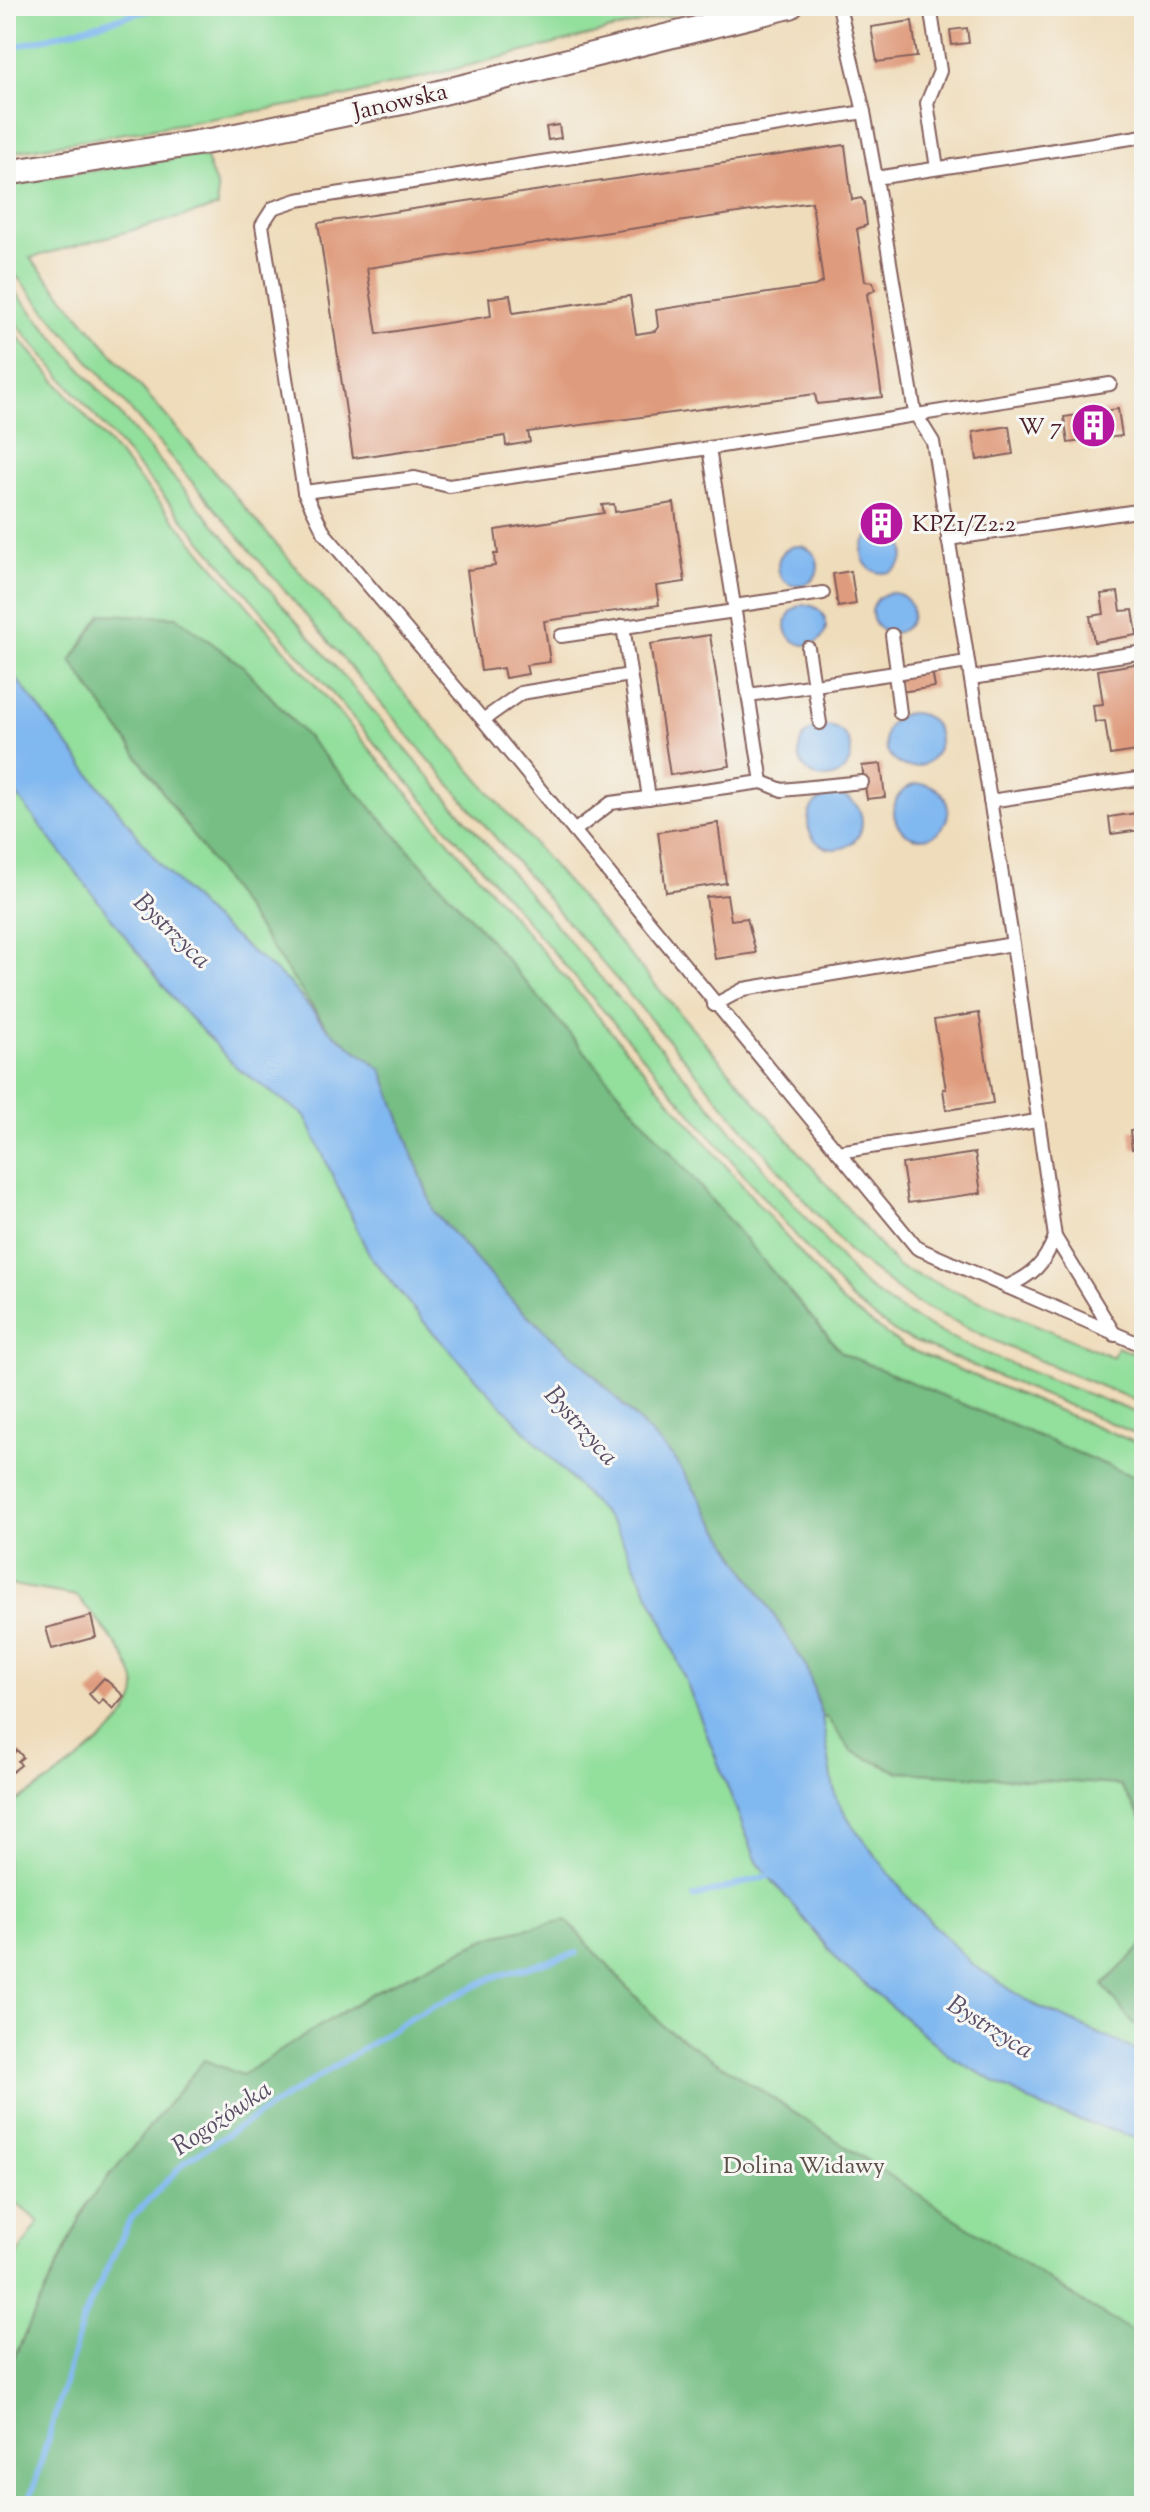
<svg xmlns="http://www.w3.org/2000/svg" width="1150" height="2512" viewBox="0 0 1150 2512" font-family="'Sorts Mill Goudy',serif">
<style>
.green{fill:#93df9c;stroke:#6e7f64;stroke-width:2;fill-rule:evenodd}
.forest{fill:#76be84;stroke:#606e58;stroke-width:2}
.water{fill:#80b8f0;stroke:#656c8e;stroke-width:2}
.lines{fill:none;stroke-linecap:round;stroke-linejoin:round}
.stream{stroke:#80b8f0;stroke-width:6}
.building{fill:#df9b7d;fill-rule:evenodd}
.service-casing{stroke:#84615d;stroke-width:16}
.minor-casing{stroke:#84615d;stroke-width:28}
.service{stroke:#fff;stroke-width:12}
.minor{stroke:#fff;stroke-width:24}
.labels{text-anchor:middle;stroke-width:6;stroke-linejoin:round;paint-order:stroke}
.street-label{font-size:24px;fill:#4a1f2b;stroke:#f6f6f2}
.poi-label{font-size:24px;fill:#4a1f2b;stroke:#f6f6f2;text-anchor:end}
.park-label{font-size:24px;fill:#5c4f47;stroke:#f6f6f2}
.water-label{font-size:26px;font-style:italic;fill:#5a4d66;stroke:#f6f6f2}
</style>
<rect width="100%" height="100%" fill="#f6f6f2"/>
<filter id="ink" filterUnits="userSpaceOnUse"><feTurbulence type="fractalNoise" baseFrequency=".0125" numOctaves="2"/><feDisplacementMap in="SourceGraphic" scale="16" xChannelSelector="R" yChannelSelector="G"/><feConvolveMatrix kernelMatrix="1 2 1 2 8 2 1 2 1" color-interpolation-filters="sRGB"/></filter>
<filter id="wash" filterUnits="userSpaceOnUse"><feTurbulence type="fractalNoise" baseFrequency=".006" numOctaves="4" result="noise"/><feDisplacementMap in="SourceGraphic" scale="32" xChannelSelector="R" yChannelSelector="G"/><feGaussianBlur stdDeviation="1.8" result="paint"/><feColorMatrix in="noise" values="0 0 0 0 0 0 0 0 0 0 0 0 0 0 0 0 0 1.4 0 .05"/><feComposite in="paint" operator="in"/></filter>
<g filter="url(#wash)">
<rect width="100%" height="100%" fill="#efdcba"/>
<g class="green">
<path d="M 6,6 L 707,6 L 347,96 L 6,153 Z"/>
<path d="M 197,155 L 206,159 L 217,188 L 218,207 L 30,258 L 898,1267 L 1113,1357 L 1117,1347 L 1144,1358 L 1144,1404 L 1014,1350 L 914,1302 L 850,1253 L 6,264 L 6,184 Z"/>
<path d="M 6,281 L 858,1279 C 924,1339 1059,1381 1144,1416 L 1144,1437 L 899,1335 L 851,1300 L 6,312 Z"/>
<path d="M 6,323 L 842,1302 L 904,1347 L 1144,1446 L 1144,2506 L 6,2506 L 88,2202 L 6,2374 L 6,2272 L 39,2222 L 16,2203 L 6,2204 L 6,1807 C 37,1791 137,1727 136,1689 C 135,1660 95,1618 77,1596 L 6,1584 ZM 467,915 L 842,1353 L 857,1360 L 842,1355 Z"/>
</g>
<g class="forest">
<path d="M 102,614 L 177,617 L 244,667 L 476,924 L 842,1353 L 1144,1481 L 1144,1823 L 1120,1785 L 898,1772 L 851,1751 L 827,1718 L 822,1717 L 807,1668 L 675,1459 L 587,1368 L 514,1303 L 434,1212 L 382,1070 L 328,1029 L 71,661 Z"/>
<path d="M 566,1920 L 664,2027 L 1090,2307 L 1144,2338 L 1144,2506 L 6,2506 L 6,2374 L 88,2202 L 204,2060 L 242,2075 L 374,1992 L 438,1961 L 493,1936 Z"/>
<path d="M 1144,1944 L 1144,2028 L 1134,2025 L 1103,1985 Z"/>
</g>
<g class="water">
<circle cx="883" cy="552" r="21"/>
<circle cx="798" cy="566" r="20"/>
<circle cx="892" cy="613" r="20"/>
<circle cx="806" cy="625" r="20"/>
<path d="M 6,665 L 158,862 L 209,916 L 288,982 L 328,1029 L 382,1070 L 434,1212 L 514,1303 L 587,1368 L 675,1459 L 807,1668 L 822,1717 L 835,1796 L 853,1826 L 913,1904 L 972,1964 L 1031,2003 L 1144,2054 L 1144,2140 L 1047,2110 L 952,2058 L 841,1964 L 757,1862 L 662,1621 L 615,1526 L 429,1328 L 369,1255 L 305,1116 L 237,1068 L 179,1006 L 6,781 Z"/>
<circle cx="912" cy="740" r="27"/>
<circle cx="825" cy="752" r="26"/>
<circle cx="921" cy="811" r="27"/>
<circle cx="835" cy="822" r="27"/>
</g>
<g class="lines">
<g class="stream">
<path d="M 6,49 L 164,6"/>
<path d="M 694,1897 L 775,1874"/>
<path d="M 28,2506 L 84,2317 L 131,2218 L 187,2160 L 414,2016 L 494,1977 L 577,1953"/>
</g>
</g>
<g id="blocks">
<g class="building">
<path d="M 912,21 L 917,57 L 877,62 L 871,27 Z"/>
<path d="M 967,28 L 969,43 L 952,45 L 950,30 Z"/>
<path d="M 559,125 L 561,138 L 548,140 L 546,127 Z"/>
<path d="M 845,145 L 852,200 L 861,198 L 864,202 L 867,225 L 857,229 L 865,281 L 873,282 L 875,290 L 867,294 L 882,397 L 817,404 L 815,394 L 528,432 L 530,442 L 506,446 L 505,436 L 353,458 L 318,223 ZM 812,202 L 823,282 L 815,286 L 656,310 L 658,327 L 655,331 L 636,334 L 630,296 L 513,313 L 510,295 L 489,298 L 491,316 L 377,334 L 367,268 Z"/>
<path d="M 1118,409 L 1122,436 L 1068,443 L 1064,417 Z"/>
<path d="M 1009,426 L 1013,454 L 977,460 L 973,432 Z"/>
<path d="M 674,503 L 685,582 L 656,586 L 659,605 L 544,621 L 550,662 L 526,665 L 528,674 L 505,678 L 503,668 L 481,671 L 467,570 L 495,566 L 494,554 L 498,554 L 495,530 L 604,513 L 602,505 L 614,504 L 615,512 Z"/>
<path d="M 851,571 L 856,604 L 838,607 L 833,574 Z"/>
<path d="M 1118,592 L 1121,611 L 1133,610 L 1137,635 L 1094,642 L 1090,616 L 1104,614 L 1101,594 Z"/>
<path d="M 710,635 L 730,766 L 670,775 L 650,644 Z"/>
<path d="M 1141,663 L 1144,750 L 1110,755 L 1105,721 L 1095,722 L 1093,705 L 1103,704 L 1098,670 Z"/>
<path d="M 932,671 L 935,687 L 900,692 L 897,676 Z"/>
<path d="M 881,764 L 885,797 L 867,799 L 862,766 Z"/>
<path d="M 1144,812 L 1144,836 L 1141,830 L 1111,834 L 1109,817 Z"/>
<path d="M 718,823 L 726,883 L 666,892 L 658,832 Z"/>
<path d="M 727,895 L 731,920 L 747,918 L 756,953 L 715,959 L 706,897 Z"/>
<path d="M 979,1013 L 993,1103 L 946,1110 L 943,1089 L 946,1089 L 934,1020 Z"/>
<path d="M 1144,1129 L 1144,1147 L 1132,1149 L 1130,1131 Z"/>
<path d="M 975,1153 L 981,1193 L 908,1203 L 902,1164 Z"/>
<path d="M 91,1616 L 96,1637 L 52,1649 L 46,1628 Z"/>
<path d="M 104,1678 L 124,1696 L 113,1709 L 103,1699 L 98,1704 L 89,1694 Z"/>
<path d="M 17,1750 L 23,1757 L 18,1761 L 21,1765 L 8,1775 L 6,1759 Z"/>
</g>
</g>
</g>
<g filter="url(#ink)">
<use href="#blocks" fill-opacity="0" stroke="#84615d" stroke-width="2"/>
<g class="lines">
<defs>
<g id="service">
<path d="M 839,6 L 864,112 L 297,200 L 273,208 L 262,225 L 304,492 L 325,534 L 483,720 L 917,1248 L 1144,1346"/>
<path d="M 930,6 L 940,71 L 927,103 L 937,168"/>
<path d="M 864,112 L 876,178"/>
<path d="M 304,492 L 415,478 L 449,486 L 709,448"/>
<path d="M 948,539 L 1144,510"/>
<path d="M 734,606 L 823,593"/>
<path d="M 623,626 L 649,798"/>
<path d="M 892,635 L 897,671"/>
<path d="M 561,636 L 735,611"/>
<path d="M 808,648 L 820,723"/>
<path d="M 895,674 L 900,713"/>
<path d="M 971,678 L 1144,652"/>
<path d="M 749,695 L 968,662"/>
<path d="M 483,720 L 521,693 L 630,675"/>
<path d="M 762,782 L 782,790 L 862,782"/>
<path d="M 990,801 L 1144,778"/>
<path d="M 574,831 L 611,803 L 762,782 L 709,448 L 1110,384"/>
<path d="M 714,1005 L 744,989 L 1013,944"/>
<path d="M 838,1152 L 1037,1121"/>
<path d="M 1006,1287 C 1033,1275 1044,1265 1055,1237"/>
<path d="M 1115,1335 L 1055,1237 L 1013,944 L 933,442 L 915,413 L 876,178 L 1144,136"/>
</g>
<path id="minor" d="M 6,173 L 216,140 L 407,101 L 790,6"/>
</defs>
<use href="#service" class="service-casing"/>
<use href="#minor" class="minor-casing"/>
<use href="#service" class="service"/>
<use href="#minor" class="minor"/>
</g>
</g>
<defs>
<symbol id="building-disc" viewBox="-11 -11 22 22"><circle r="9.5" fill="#b5179e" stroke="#f6f6f2"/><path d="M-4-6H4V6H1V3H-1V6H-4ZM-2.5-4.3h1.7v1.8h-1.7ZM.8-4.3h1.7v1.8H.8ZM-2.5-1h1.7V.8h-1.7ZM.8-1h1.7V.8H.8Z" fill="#fff"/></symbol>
</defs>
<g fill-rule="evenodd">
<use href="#building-disc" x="1068" y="400" width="51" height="51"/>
<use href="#building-disc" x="856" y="498" width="51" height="51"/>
</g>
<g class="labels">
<g class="street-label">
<text transform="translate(400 101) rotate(-13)" y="8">Janowska</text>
</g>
<g class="poi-label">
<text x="1062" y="434">W 7</text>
<text x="912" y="531" text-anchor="start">KPZ1/Z2.2</text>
</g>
<g class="park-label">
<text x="804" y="2173">Dolina Widawy</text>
</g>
<g class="water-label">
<text transform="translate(173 930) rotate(44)" y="9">Bystrzyca</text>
<text transform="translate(582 1425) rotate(48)" y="9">Bystrzyca</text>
<text transform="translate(991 2026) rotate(32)" y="9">Bystrzyca</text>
<text transform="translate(221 2117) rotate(-34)" y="9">Rogożówka</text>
</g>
</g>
<rect width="1150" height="2512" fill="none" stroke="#f6f6f2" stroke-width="32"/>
</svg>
